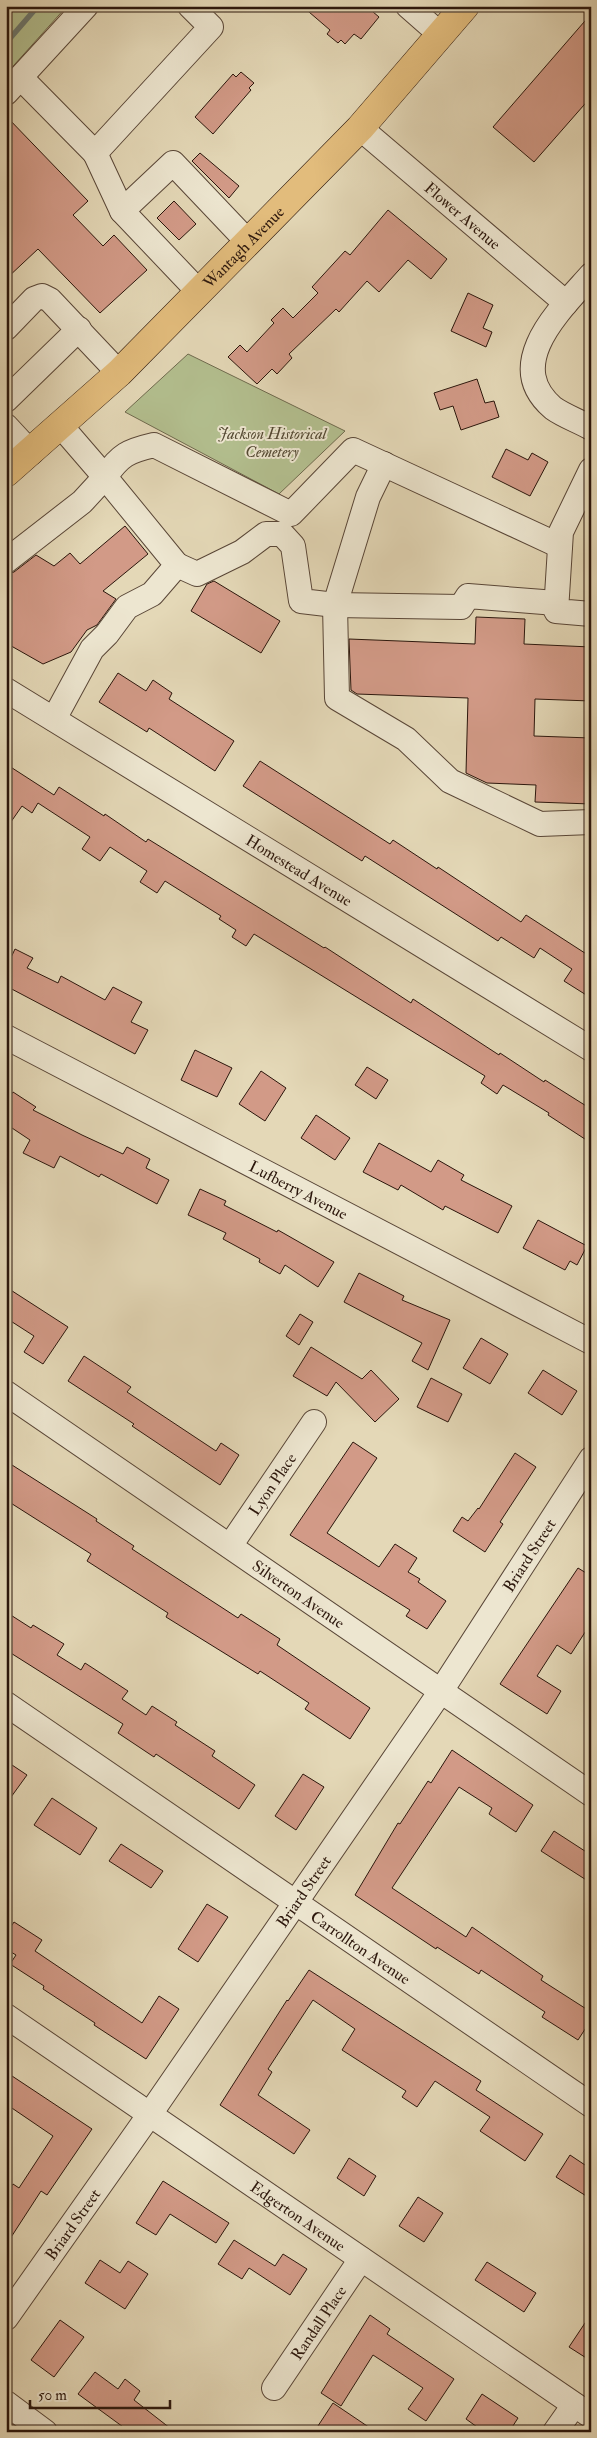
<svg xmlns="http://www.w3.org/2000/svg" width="597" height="2438" viewBox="0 0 597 2438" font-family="'IM FELL Double Pica',serif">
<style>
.green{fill:#b3bf8f;stroke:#6f6a4e}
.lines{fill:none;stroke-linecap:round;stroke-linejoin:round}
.stream{stroke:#6b7870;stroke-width:5.5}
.building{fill:#d29a87;stroke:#2b160c}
.minor-casing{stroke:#594637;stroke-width:26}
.major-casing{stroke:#2b160c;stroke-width:29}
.minor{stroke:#ede6d0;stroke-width:24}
.major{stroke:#e2bc7c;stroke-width:28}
.labels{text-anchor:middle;stroke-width:4;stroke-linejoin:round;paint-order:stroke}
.street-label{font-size:16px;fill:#2b160c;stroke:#ede6d0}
.park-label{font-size:16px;font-style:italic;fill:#544933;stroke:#ede6d0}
</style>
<rect width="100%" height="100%" fill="#e4d8b7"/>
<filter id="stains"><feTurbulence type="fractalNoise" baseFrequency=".004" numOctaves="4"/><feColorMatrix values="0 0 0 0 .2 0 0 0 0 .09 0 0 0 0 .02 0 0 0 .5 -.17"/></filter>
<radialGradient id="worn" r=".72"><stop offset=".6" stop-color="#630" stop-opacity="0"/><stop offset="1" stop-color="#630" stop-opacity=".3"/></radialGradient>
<g class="green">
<path d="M 6,6 L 67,6 L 6,74 Z"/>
<path d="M 188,354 L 345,431 L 279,494 L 125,412 Z"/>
</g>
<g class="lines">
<path class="stream" d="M 6,43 L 38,6"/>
</g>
<g class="building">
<path d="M 302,6 L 366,6 L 379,17 L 361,39 L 354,34 L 345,44 L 341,40 L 338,43 L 327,34 L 330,30 Z"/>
<path d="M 591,14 L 591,97 L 534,162 L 493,127 Z"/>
<path d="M 241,72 L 254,83 L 249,88 L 251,90 L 213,134 L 195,117 L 233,74 L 236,77 Z"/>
<path d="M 6,116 L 88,201 L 73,215 L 103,246 L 114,235 L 147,270 L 100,313 L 38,249 L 6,279 Z"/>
<path d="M 200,153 L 239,186 L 229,198 L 192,161 Z"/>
<path d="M 174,201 L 196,224 L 179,240 L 157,218 Z"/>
<path d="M 388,210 L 447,259 L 431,279 L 408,260 L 379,292 L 367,281 L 339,312 L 336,309 L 289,354 L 292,358 L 277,374 L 272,369 L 257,384 L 228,357 L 240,345 L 247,352 L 274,323 L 271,320 L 283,308 L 293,318 L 318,293 L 312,287 L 345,251 L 350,255 Z"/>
<path d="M 468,293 L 493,305 L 483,328 L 492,332 L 486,347 L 451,331 Z"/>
<path d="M 477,379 L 485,403 L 494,401 L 499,417 L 461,430 L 453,406 L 440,410 L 434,393 Z"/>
<path d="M 506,449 L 528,460 L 532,453 L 548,462 L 530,496 L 492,477 Z"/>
<path d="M 125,526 L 148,554 L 103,591 L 116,599 L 97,625 L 87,630 L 71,652 L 43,664 L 6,643 L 6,574 L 14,572 L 36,555 L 54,566 L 70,553 L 80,564 Z"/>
<path d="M 214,581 L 280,621 L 261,653 L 191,611 L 207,584 Z"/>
<path d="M 476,617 L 525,619 L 524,644 L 591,647 L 591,701 L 535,699 L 534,736 L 591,738 L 591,804 L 535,802 L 536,785 L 487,783 L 466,773 L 468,698 L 357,694 L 351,690 L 349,639 L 475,644 Z"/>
<path d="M 118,673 L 146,691 L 153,680 L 172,693 L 169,699 L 234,741 L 215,771 L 149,728 L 147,732 L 99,702 Z"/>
<path d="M 260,761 L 390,844 L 393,840 L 437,869 L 438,867 L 521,922 L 526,915 L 591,957 L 591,998 L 564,981 L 572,969 L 540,948 L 534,958 L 501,937 L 498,941 L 365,856 L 362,861 L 243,786 Z"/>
<path d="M 6,764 L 54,795 L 59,787 L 104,816 L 105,814 L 146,842 L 148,839 L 324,948 L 325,947 L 411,1003 L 413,999 L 499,1055 L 500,1053 L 544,1082 L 545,1080 L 591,1109 L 591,1143 L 548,1115 L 549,1113 L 503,1085 L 497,1094 L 481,1083 L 485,1076 L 254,934 L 246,946 L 232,937 L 236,930 L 219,919 L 221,916 L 165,881 L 157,893 L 140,882 L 147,871 L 110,847 L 100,861 L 82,849 L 90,837 L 38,803 L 32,813 L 22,806 L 6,829 Z"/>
<path d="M 15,949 L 33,958 L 27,968 L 58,983 L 61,976 L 105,1000 L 113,987 L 142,1002 L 131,1022 L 148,1030 L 135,1054 L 6,986 L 6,968 Z"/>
<path d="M 195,1050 L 232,1068 L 217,1097 L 181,1080 Z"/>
<path d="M 367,1067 L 388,1080 L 376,1099 L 355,1085 Z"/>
<path d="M 261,1071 L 286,1088 L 265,1121 L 239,1104 Z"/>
<path d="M 13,1092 L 36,1107 L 33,1110 L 82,1135 L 123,1154 L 127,1147 L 150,1159 L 146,1168 L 169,1180 L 157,1204 L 101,1174 L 99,1177 L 60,1156 L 54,1168 L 23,1153 L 30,1140 L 6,1124 L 6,1102 Z"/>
<path d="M 316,1115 L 350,1138 L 335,1160 L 301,1138 Z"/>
<path d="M 379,1143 L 431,1172 L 438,1160 L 464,1175 L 461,1180 L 512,1206 L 498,1233 L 445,1206 L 443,1210 L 401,1185 L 398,1190 L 363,1172 Z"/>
<path d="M 200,1189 L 226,1201 L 224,1205 L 277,1232 L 278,1230 L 334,1262 L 318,1287 L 285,1265 L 280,1274 L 259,1262 L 260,1259 L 223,1239 L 226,1233 L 188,1215 Z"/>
<path d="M 538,1220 L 587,1246 L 577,1265 L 570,1261 L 565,1270 L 523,1248 Z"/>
<path d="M 359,1273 L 404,1296 L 402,1300 L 450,1320 L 428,1370 L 412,1361 L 422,1343 L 344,1302 Z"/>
<path d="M 6,1287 L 68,1327 L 43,1364 L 24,1352 L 34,1336 L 6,1318 Z"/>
<path d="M 300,1314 L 313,1322 L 299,1345 L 286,1336 Z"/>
<path d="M 481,1338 L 508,1354 L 490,1384 L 463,1368 Z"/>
<path d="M 311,1347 L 362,1379 L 371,1370 L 399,1399 L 375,1422 L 336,1382 L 327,1396 L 293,1376 Z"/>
<path d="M 84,1356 L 131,1387 L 127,1392 L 216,1451 L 221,1443 L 239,1455 L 220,1485 L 132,1426 L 134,1424 L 68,1381 Z"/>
<path d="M 543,1370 L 577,1391 L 562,1415 L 528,1393 Z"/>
<path d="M 431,1378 L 462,1394 L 448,1422 L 417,1407 Z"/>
<path d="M 353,1442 L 377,1458 L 327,1533 L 379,1567 L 395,1544 L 417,1558 L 408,1572 L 420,1579 L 418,1582 L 446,1601 L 427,1629 L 406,1616 L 410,1610 L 290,1535 Z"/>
<path d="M 515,1453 L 536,1467 L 500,1522 L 503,1524 L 485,1552 L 453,1531 L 462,1517 L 468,1521 L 478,1508 L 479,1509 Z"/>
<path d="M 12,1465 L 97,1519 L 96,1521 L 134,1546 L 132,1549 L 238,1618 L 241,1614 L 280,1639 L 277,1645 L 370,1708 L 350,1739 L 305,1709 L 309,1703 L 260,1671 L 258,1674 L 166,1617 L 168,1613 L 87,1561 L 91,1554 L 6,1500 L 6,1473 Z"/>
<path d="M 578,1568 L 591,1576 L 591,1623 L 571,1654 L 557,1645 L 537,1676 L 561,1691 L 547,1714 L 500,1684 Z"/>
<path d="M 6,1612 L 31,1628 L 33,1625 L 64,1644 L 57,1655 L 81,1670 L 85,1663 L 128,1691 L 122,1699 L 146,1715 L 152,1706 L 177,1722 L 175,1725 L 215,1751 L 212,1756 L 255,1785 L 239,1809 L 156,1754 L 154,1757 L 118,1733 L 123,1724 L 6,1650 Z"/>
<path d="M 452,1750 L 533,1805 L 516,1832 L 489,1814 L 492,1808 L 459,1787 L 392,1888 L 466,1937 L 472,1927 L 543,1976 L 541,1980 L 591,2012 L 591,2020 L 578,2040 L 542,2017 L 545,2012 L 481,1970 L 479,1974 L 437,1947 L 436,1949 L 355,1895 L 398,1823 L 400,1824 L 428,1781 L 431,1783 Z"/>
<path d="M 6,1761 L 27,1775 L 6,1804 Z"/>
<path d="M 303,1774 L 324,1787 L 296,1830 L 275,1816 Z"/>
<path d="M 52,1798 L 97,1828 L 80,1855 L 34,1825 Z"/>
<path d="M 554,1831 L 591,1855 L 591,1883 L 541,1851 Z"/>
<path d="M 121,1844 L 163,1871 L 151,1888 L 109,1861 Z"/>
<path d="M 207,1904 L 228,1917 L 198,1962 L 178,1949 Z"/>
<path d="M 14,1922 L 42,1940 L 35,1951 L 142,2023 L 159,1996 L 179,2009 L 146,2059 L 94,2025 L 95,2023 L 43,1989 L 44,1986 L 10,1964 L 16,1955 L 6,1949 L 6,1934 Z"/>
<path d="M 309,1970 L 481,2081 L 476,2090 L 543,2134 L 525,2161 L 480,2131 L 490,2117 L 435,2081 L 417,2107 L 402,2097 L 406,2091 L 342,2050 L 355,2029 L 313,2000 L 268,2069 L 272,2072 L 258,2095 L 310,2130 L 294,2154 L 220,2105 L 287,2000 L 288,2001 Z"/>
<path d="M 6,2072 L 92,2129 L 47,2195 L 41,2191 L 6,2245 L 6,2194 L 13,2184 L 19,2188 L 53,2136 L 6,2104 Z"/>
<path d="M 570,2155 L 591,2169 L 591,2199 L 556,2177 Z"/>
<path d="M 349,2158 L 376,2176 L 364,2196 L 337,2178 Z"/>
<path d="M 163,2181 L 229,2223 L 216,2243 L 170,2214 L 156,2235 L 136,2223 Z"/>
<path d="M 418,2197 L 443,2213 L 424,2242 L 399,2226 Z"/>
<path d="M 234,2240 L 275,2266 L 283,2254 L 307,2269 L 290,2295 L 249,2268 L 242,2279 L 218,2264 Z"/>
<path d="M 100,2260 L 120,2273 L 128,2261 L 148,2274 L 125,2309 L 85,2283 Z"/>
<path d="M 487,2262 L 536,2293 L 524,2312 L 475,2280 Z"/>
<path d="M 591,2314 L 591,2361 L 569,2347 Z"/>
<path d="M 370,2315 L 390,2329 L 387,2334 L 454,2379 L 426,2421 L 408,2409 L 423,2388 L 373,2355 L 341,2406 L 321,2393 Z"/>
<path d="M 60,2320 L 84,2337 L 54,2377 L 31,2360 Z"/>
<path d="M 95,2372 L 118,2389 L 125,2379 L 140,2391 L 134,2400 L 175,2432 L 130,2432 L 78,2394 Z"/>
<path d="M 482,2394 L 518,2418 L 509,2432 L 484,2432 L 466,2419 Z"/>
<path d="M 333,2403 L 376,2432 L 314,2432 Z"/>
</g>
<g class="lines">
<defs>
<g id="minor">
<path d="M 408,6 L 441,35"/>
<path d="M 21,78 L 95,153 L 211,27 L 190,6"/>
<path d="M 6,93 L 86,6"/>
<path id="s1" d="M 360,128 L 566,303"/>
<path d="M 95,153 L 122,211 L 199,292"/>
<path d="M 122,211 L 173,163 L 248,242"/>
<path d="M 591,275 C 560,310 502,364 553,408 C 564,416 579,421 591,428"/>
<path d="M 6,328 L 34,299 L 42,296 L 50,300 L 119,373"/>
<path d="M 6,400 L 79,329"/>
<path d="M 6,426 L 31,453"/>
<path d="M 61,426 L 105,477 C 120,455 128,451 154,445 L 291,514 L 353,450 L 560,546"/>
<path d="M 384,464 L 368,497 L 335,605 L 337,698 L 406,739 L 450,781 L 540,824 L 591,822"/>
<path d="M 591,470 L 561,532 L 556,611 L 591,614"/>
<path d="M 6,561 L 82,502 L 105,477 L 177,565 L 152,594 L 127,607 L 107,634 L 92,649 L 54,719"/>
<path d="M 177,565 L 197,574 L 242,552 L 266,534 L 282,534 L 293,546 L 301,601 L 335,605 L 461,607 L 468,596 L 556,603"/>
<path id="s2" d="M 6,690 L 591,1049"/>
<path id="s3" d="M 6,1037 L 591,1342"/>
<path id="s4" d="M 6,1393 L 591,1794"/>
<path id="s5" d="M 230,1546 L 314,1422"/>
<path id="s6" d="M 6,1704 L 591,2105"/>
<path id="s7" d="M 6,2016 L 591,2416"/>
<path id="s8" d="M 6,2318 L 150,2114 L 441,1691 L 591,1459"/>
<path id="s9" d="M 274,2388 L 361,2259"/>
<path d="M 6,2403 L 45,2432"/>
<path d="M 555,2432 L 574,2405"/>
</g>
<g id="major">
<path id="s10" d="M 6,473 L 119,373 L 248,242 L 360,128 L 465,6"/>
</g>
</defs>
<use href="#minor" class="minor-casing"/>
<use href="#major" class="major-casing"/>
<use href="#minor" class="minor"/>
<use href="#major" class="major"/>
</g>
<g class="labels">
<g class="street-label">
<text dy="6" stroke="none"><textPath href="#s1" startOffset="135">Flower Avenue</textPath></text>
<text dy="6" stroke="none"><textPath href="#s10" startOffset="328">Wantagh Avenue</textPath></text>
<text dy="6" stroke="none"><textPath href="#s2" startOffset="344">Homestead Avenue</textPath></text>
<text dy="6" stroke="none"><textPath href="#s3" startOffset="330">Lufberry Avenue</textPath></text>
<text dy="6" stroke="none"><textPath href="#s5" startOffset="75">Lyon Place</textPath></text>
<text dy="6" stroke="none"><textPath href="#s8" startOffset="925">Briard Street</textPath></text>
<text dy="6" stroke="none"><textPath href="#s4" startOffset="355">Silverton Avenue</textPath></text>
<text dy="6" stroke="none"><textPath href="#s8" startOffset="520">Briard Street</textPath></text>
<text dy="6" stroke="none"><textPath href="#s6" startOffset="430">Carrollton Avenue</textPath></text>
<text dy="6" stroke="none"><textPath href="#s7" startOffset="354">Edgerton Avenue</textPath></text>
<text dy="6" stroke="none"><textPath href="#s8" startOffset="115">Briard Street</textPath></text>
<text dy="6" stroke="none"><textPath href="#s9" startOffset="79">Randall Place</textPath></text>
</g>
<g class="park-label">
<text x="272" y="439">Jackson Historical<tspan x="272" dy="18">Cemetery</tspan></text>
</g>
</g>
<rect width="597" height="2438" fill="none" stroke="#e4d8b7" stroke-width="25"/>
<rect x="8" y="8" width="582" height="2423" fill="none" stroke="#2b160c" stroke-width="2.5"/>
<rect x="12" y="12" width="572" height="2413" fill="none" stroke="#2b160c"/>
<path d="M30 2400v8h140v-8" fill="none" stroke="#2b160c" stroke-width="2.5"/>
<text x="38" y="2400" font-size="15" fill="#2b160c" stroke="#ede6d0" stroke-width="4" paint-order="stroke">50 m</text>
<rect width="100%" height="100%" filter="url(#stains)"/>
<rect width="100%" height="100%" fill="url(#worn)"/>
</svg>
